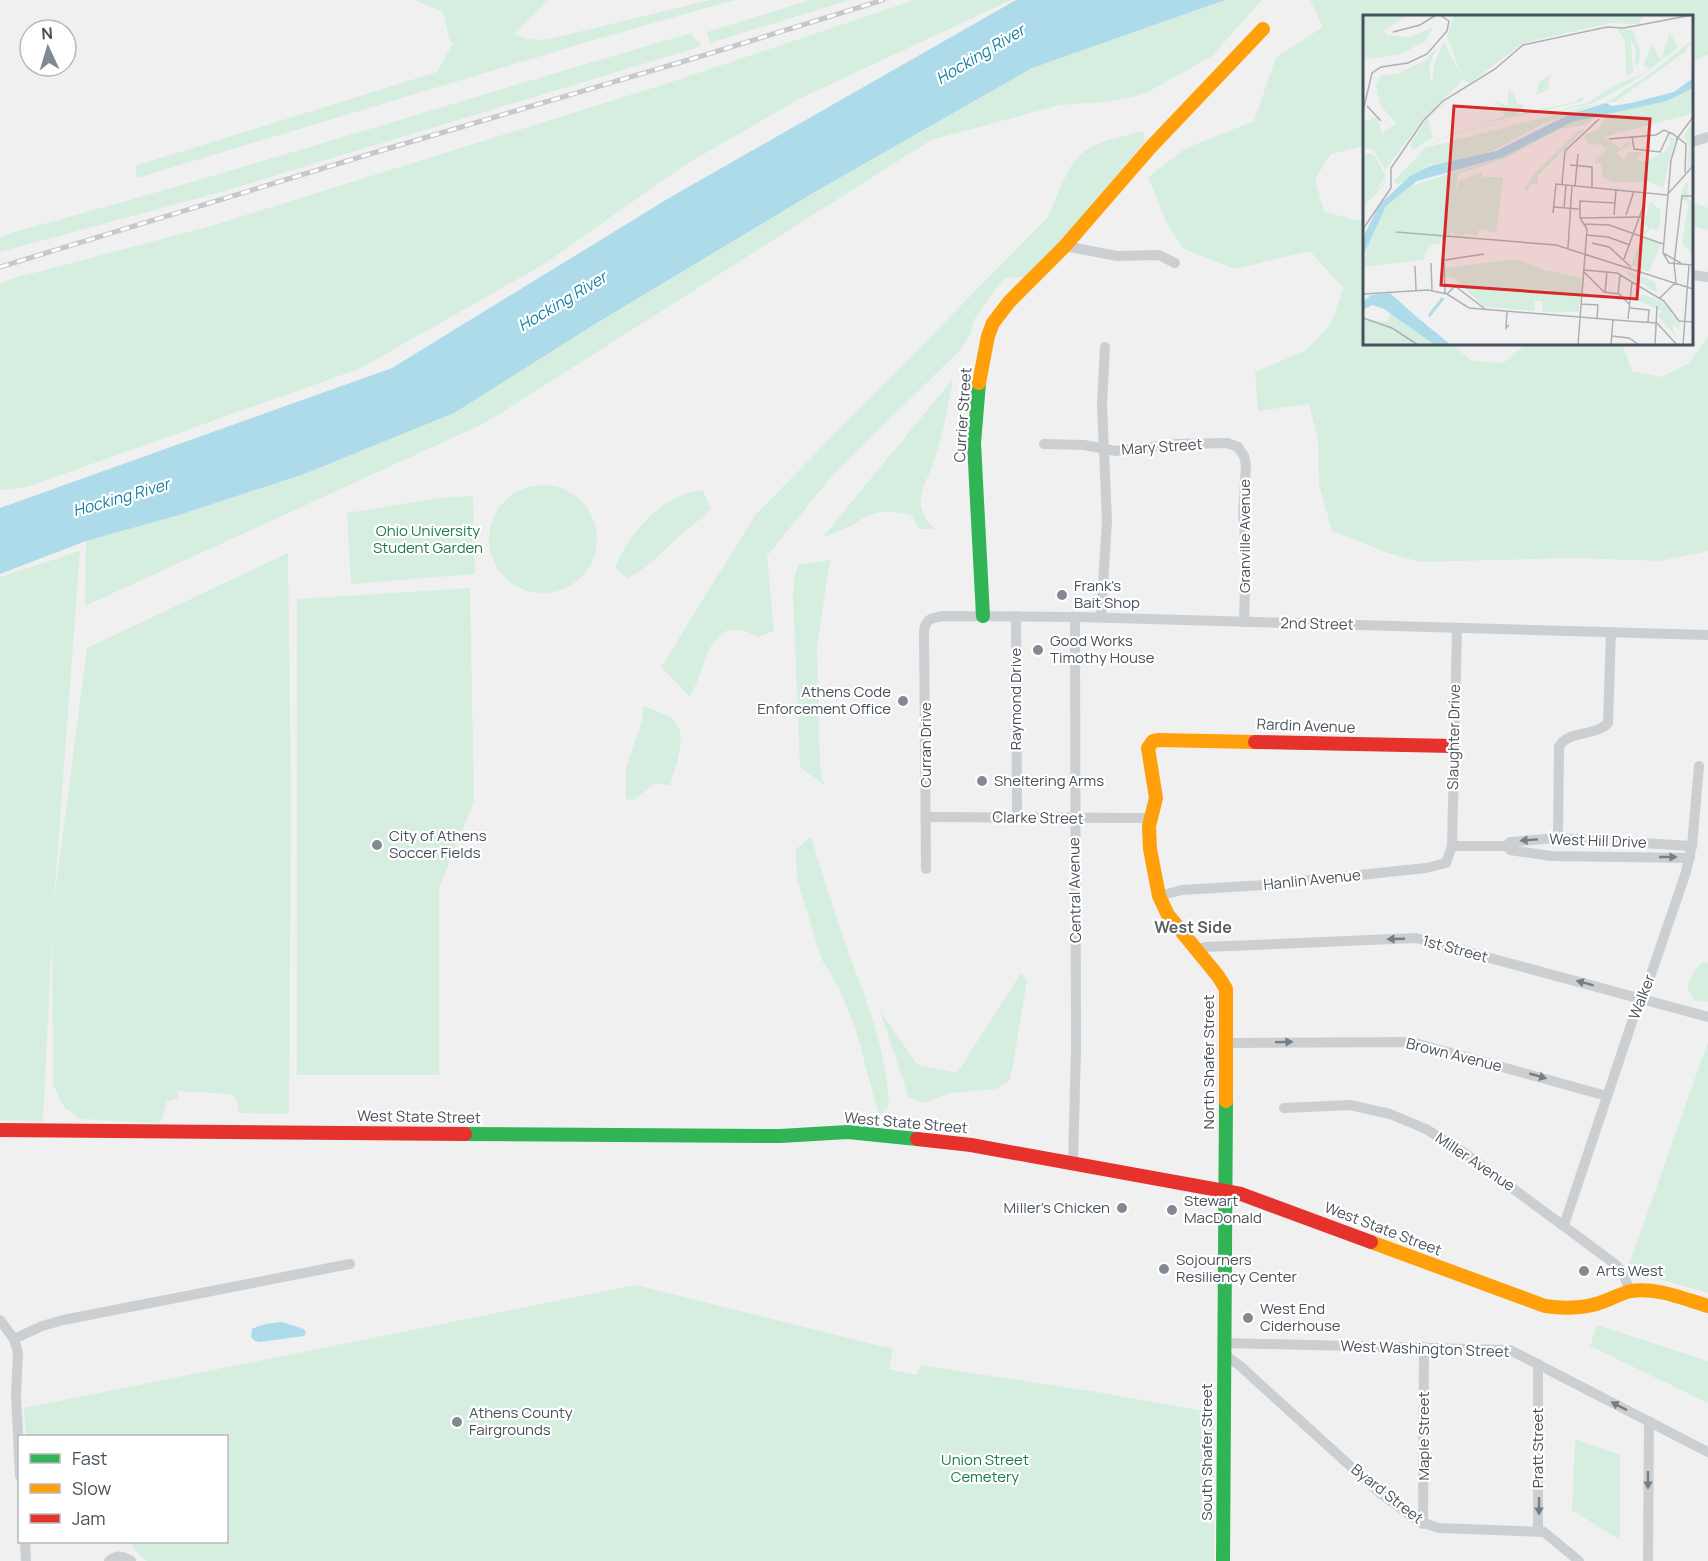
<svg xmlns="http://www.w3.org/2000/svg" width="1708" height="1561" viewBox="0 0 1708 1561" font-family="Manrope,sans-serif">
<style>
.green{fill:#d6eee0}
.water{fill:#addbea}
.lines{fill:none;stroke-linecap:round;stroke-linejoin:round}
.street{stroke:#cccfd1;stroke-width:10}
.fast{stroke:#30b455;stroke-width:14}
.slow{stroke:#ff9f0a;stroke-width:14}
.jam{stroke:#e5322d;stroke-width:14}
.rail-casing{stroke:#c6c8ca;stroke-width:5}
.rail{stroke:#fff;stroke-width:3;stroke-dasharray:9;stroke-linecap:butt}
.oneway{fill:#767e85}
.poi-dot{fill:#838990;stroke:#fff;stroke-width:2}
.labels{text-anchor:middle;stroke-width:4.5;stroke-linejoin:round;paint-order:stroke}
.street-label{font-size:15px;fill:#48525c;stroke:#fff}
.park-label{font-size:15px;fill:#1c7a4e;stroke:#fff}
.poi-label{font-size:15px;fill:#48525c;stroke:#fff;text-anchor:start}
.water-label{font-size:16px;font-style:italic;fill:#1480a3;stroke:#fff}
.neighbourhood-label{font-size:16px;font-weight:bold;fill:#5c5f64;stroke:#fff}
.inset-river{fill:none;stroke:#addbea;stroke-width:3}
.inset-road{fill:none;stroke:#adb1b5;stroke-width:1.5}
.view{fill:#d62828;fill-opacity:0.15;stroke:#d62828;stroke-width:3}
.inset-edge{fill:none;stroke:#48525c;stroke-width:3}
</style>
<rect width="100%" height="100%" fill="#f1f0f0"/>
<g class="green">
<path d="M 414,0 L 549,0 L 514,33 C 524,41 537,40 549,39 L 710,0 L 735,0 L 597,39 L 137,178 L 135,166 L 437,72 L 453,43 L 450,41 L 443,12 Z"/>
<path d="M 810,0 L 850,0 L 710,43 L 707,32 Z"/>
<path d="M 915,0 L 1011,0 L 801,98 L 685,165 L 541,266 L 359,369 L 27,487 L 0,490 L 0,284 L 7,280 L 211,226 L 662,85 Z"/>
<path d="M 1225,0 L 1262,0 L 1212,56 L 1150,91 L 1136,96 L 1106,102 L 1060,105 L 931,140 L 485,423 L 85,606 L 86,541 L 179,515 L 304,474 L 453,413 L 595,324 L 813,193 L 1032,68 Z"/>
<path d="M 1310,0 L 1708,0 L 1708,54 L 1692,63 L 1692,16 L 1364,16 L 1364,146 L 1331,154 L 1315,179 L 1324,211 L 1354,220 L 1364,220 L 1364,344 L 1452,344 L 1471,361 L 1503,363 L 1526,344 L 1622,344 L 1632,371 L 1661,377 L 1689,363 L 1708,337 L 1708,551 L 1661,561 L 1572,558 L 1420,562 L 1388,553 L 1332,531 L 1319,485 L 1318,440 L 1309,404 L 1258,411 L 1255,372 L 1305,351 L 1331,324 L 1343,288 L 1310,251 L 1234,269 L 1184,249 L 1167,224 L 1148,177 L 1186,148 L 1254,121 L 1276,57 L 1323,27 Z"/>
<path d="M 691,33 L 702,46 L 221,192 L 0,252 L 0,238 L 11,233 C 239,171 464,99 691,33 Z"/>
<path d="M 1143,131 L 1145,141 L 1032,277 L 1006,278 L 994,291 L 974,320 L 970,335 L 961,349 L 831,477 L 767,556 L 774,631 L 758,637 L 743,630 L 728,630 C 720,636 713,642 708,651 C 701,666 700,682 689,696 L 661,667 L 756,514 L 1048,217 C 1057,198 1067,163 1085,151 C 1100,140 1125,136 1143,131 Z"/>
<path d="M 1692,202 L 1708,208 L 1708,230 L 1692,226 Z"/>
<path d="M 953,379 C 948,407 943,434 934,461 C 930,475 919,490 921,505 C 923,516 928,522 935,529 L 920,529 L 911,515 L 895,512 L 880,512 L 866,516 L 853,525 L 822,538 Z"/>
<circle cx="543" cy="539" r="54"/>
<path d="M 703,490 L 711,509 C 700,520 687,529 675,540 C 660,554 647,569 627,578 L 615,568 C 630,532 662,494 703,490 Z"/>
<path d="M 473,496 L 475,574 L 351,584 L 347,513 L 438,498 Z"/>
<path d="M 80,551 L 54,901 L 87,648 L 288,553 L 291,796 L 289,1114 L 239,1113 L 236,1099 L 230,1094 L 178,1091 L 178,1098 L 167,1101 L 162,1119 L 158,1123 L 81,1119 L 64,1107 L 53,1085 L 52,936 L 43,1121 L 0,1120 L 0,577 Z"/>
<path d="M 830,560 L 817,646 L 820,766 L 824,785 L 800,767 L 793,596 L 794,580 L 798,565 Z"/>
<path d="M 470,588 L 474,802 L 439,888 L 439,1075 L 297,1075 L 297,599 Z"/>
<path d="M 643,706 C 653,710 669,714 676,723 C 688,737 674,770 670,786 L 655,783 L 634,800 L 626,799 L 626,768 L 642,721 Z"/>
<path d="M 811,837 C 821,869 831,902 842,934 C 863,995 886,1041 889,1106 L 879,1116 L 855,1027 L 838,986 L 822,960 L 797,880 L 796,849 Z"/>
<path d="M 1703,961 L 1708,963 L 1708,1002 L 1695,1000 L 1687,988 L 1693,973 Z"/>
<path d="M 1021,973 L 1027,980 L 1013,1066 L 1009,1081 L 996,1089 L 951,1093 L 923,1103 L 909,1098 L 880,1011 L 918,1065 L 957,1073 Z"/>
<path d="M 1708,1042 L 1708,1293 L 1627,1270 Z"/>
<path d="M 635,1285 L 893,1349 L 889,1369 L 917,1375 L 920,1365 L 1097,1392 L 1214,1413 L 1214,1561 L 147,1561 L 139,1555 L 130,1542 L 226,1542 L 226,1436 L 26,1436 L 24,1408 Z"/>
<path d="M 1597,1325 L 1708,1361 L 1708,1403 L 1590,1346 Z"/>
<path d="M 1575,1439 L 1620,1455 L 1620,1540 L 1572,1510 Z"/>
</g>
<g class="water">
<path d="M 1016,0 L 1225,0 L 1032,68 L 813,193 L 595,324 L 454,413 L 304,474 L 179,515 L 86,541 L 0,574 L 0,508 L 392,368 L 669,198 Z"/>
<path d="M 282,1322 L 304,1329 L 306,1333 L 304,1336 L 260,1342 L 255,1341 L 251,1337 L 252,1329 C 262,1324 271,1323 282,1322 Z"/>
</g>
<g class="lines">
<g class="street">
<path d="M 1692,142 L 1708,137"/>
<path d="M 1065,246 L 1117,256 L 1159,255 L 1175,263"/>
<path d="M 1692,275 L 1708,277"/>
<path d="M 1044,444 L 1084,445 L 1116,451 L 1176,444 L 1227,443 L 1238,447 L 1244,456 L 1246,465 L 1243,512 L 1246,550 L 1244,622"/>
<path d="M 1016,616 L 1017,817"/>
<path d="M 1101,617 L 1107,521 L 1102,404 L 1105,347"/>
<path d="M 926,817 L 1150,818"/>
<path d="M 1558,838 L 1559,747 C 1567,730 1595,737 1608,723 L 1611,632"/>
<path d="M 1452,846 L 1507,846 L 1510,850 L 1551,856 L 1690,858"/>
<path d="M 1507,846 L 1510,842 L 1558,838 L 1692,846"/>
<path d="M 926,869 L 924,632 C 925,619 931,618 943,616 L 1078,617 L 1708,635"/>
<path d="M 1159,896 L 1182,890 L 1264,885 L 1426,868 L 1446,863 L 1452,846 L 1457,628"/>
<path d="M 1196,950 L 1205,947 L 1416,938 L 1708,1017"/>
<path d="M 1226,1043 L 1411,1042 L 1607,1096"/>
<path d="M 1284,1108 L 1350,1105 L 1390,1114 L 1426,1129 L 1466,1154 L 1615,1264 L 1622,1271 L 1630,1291"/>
<path d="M 1073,1163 L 1076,1049 L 1075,617"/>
<path d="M 1564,1225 L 1638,1004 L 1645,992 L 1686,872 L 1692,846 L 1699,766"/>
<path d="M 0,1320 L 14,1339 L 18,1353 L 16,1395 L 20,1476"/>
<path d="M 14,1339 L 42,1326 L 63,1320 L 350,1264"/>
<path d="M 1225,1343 L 1510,1350 L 1708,1452"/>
<path d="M 1225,1355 L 1239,1365 L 1380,1493 L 1418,1521 L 1439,1528 L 1544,1532 L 1579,1561"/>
<path d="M 1538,1364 L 1538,1532"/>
<path d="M 1423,1524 L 1424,1347"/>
<path d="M 25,1542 L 26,1561"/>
<path d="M 109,1561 C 117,1554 123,1556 131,1561"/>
<path d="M 1648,1561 L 1649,1421"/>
</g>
<g class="fast">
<path d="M 979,383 L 974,443 L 983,616"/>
<path d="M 465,1134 L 780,1136 L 848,1132 L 917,1139"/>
<path d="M 1223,1561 L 1226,1101"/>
</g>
<g class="slow">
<path d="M 979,383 L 988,336 L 993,323 L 1009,302 L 1065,246 L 1149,149 L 1263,29"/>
<path d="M 1226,1101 L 1226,989 L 1218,976 L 1168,915 L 1159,896 L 1150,849 L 1149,826 L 1156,798 L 1148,748 L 1153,741 L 1158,740 L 1255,742"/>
<path d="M 1371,1242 L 1545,1306 C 1565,1309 1585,1309 1605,1301 C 1613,1298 1622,1293 1631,1291 C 1657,1287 1684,1299 1708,1306"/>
</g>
<g class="jam">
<path d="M 1255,742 L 1453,746"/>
<path d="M 0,1130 L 465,1134"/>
<path d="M 917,1139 L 971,1145 L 1241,1194 L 1371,1242"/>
</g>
<defs>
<path id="rail" d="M 0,267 L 383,150 L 705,55 L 883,0"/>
</defs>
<use href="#rail" class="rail-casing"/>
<use href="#rail" class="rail"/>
</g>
<defs><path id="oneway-solid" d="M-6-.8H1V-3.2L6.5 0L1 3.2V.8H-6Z" transform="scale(1.5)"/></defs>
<g class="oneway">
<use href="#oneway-solid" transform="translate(1529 840) rotate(176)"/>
<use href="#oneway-solid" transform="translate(1668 857)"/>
<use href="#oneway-solid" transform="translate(1396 939) rotate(178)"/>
<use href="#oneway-solid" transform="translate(1585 983) rotate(-165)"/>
<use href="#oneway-solid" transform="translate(1284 1042) rotate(-1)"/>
<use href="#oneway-solid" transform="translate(1538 1076) rotate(16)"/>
<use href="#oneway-solid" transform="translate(1619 1406) rotate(-153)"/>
<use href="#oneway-solid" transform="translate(1648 1480) rotate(90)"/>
<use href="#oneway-solid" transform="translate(1539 1506) rotate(90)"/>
</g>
<g class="poi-dot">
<circle cx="1062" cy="595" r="6"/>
<circle cx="1038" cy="650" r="6"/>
<circle cx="903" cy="701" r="6"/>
<circle cx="982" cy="781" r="6"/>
<circle cx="377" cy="845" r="6"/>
<circle cx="1122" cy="1208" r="6"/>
<circle cx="1172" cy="1210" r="6"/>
<circle cx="1164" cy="1269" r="6"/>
<circle cx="1584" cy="1271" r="6"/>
<circle cx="1248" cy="1318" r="6"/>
<circle cx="457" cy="1422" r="6"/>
</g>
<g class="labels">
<g class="street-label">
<text transform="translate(963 415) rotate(-86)" y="5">Currier Street</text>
<text transform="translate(1162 447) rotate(-4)" y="5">Mary Street</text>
<text transform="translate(1245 536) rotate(-90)" y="5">Granville Avenue</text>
<text transform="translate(1317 624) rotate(1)" y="5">2nd Street</text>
<text transform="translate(1016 699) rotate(-90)" y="5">Raymond Drive</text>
<text transform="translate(1306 726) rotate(2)" y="5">Rardin Avenue</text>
<text transform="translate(1454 737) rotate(-89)" y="5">Slaughter Drive</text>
<text transform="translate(926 745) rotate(-90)" y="5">Curran Drive</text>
<text transform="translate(1038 818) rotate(1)" y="5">Clarke Street</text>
<text transform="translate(1598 841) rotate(2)" y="5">West Hill Drive</text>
<text transform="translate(1312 880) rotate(-6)" y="5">Hanlin Avenue</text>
<text transform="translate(1075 890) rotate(-91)" y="5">Central Avenue</text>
<text transform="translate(1455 949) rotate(15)" y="5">1st Street</text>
<text transform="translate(1642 997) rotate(-69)" y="5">Walker</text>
<text transform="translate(1454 1055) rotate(14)" y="5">Brown Avenue</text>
<text transform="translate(1209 1062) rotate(-90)" y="5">North Shafer Street</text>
<text transform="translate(419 1117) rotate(1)" y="5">West State Street</text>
<text transform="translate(906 1123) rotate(5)" y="5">West State Street</text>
<text transform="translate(1475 1162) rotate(34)" y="5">Miller Avenue</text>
<text transform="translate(1383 1229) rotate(21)" y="5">West State Street</text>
<text transform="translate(1425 1349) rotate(2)" y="5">West Washington Street</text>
<text transform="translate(1424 1436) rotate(-90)" y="5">Maple Street</text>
<text transform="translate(1538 1448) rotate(-90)" y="5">Pratt Street</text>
<text transform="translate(1207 1452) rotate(-90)" y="5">South Shafer Street</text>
<text transform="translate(1387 1494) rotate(38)" y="5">Byard Street</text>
</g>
<g class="park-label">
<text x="428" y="536">Ohio University<tspan x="428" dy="17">Student Garden</tspan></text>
<text x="985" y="1465">Union Street<tspan x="985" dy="17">Cemetery</tspan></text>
</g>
<g class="poi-label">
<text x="1074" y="591">Frank's<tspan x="1074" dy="17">Bait Shop</tspan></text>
<text x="1050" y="646">Good Works<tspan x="1050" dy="17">Timothy House</tspan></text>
<text x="891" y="697" text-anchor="end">Athens Code<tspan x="891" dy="17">Enforcement Office</tspan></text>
<text x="994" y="786">Sheltering Arms</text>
<text x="389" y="841">City of Athens<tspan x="389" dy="17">Soccer Fields</tspan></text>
<text x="1184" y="1206">Stewart<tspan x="1184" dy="17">MacDonald</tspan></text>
<text x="1110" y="1213" text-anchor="end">Miller's Chicken</text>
<text x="1176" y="1265">Sojourners<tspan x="1176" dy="17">Resiliency Center</tspan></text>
<text x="1596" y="1276">Arts West</text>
<text x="1260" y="1314">West End<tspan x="1260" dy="17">Ciderhouse</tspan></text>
<text x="469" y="1418">Athens County<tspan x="469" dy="17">Fairgrounds</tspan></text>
</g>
<g class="water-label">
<text transform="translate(980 54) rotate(-31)" y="6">Hocking River</text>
<text transform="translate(562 301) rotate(-31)" y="6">Hocking River</text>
<text transform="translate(121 497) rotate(-16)" y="6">Hocking River</text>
</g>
<g class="neighbourhood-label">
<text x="1193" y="933">West Side</text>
</g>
</g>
<g transform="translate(1363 15)">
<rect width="330" height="330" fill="#f1f0f0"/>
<path d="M 0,0 L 45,0 L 21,15 L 23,20 L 46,22 L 71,12 L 63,25 L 39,39 L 9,44 L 0,41 ZM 91,0 L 282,0 L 275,9 L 248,8 L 160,28 L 107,68 L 100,65 L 59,106 L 22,155 L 11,135 L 0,134 L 1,106 L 14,102 L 19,118 L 33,108 L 17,90 L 13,70 L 18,60 L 35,59 L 64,44 L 73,33 L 66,54 L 69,69 L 71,49 L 81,27 L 99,62 L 84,21 ZM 254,14 L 270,15 L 277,36 L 276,48 L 272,51 L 273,35 L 268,24 L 270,58 L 263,61 L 262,26 ZM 307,17 L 315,33 L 269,67 L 231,88 L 172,101 L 224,88 L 250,71 L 282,57 L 286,53 L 280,51 L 289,29 L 298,45 ZM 330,24 L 322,37 L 252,87 L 244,87 L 291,56 ZM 187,60 L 185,75 L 173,80 L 176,67 ZM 330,73 L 328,99 L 240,122 L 257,133 L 267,124 L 266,131 L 253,138 L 261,145 L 266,137 L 282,137 L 274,143 L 279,147 L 300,138 L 307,130 L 306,121 L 312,124 L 300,173 L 285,167 L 249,167 L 240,162 L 238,148 L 232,148 L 232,144 L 243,135 L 239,130 L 225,129 L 221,120 L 234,115 L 242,104 L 241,100 L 304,86 ZM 145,76 L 151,79 L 154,89 L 162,90 L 152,100 L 212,87 L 218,82 L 221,85 L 218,87 L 105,112 L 140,102 L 142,96 L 129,84 L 145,91 ZM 95,78 L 65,103 L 70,122 L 50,135 L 47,130 L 65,102 ZM 236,88 L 182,108 L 129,136 L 80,150 L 68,149 L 36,169 L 30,167 L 62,133 ZM 237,99 L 222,110 L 197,114 L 143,143 L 95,159 L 92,179 L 96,166 L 119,157 L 119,166 L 120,162 L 140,162 L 133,218 L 116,214 L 115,221 L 103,218 L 100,221 L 91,220 L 88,214 L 87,220 L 79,219 L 77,228 L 66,230 L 60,245 L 0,252 L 6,223 L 23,191 L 44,172 L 140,142 L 209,107 ZM 170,100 L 90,119 L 51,138 L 90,118 ZM 330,107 L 330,150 L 324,156 L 326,132 L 321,121 ZM 221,115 L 175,161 L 175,169 L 169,169 L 164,176 L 161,173 L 174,156 L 214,117 ZM 5,138 L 12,141 L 23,161 L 14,174 L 26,164 L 0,193 L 0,139 ZM 326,164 L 325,182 L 330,190 L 329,240 L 319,228 L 325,193 L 324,186 L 318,185 L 318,176 ZM 287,187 L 297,194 L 297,209 L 295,215 L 288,213 L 282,220 L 277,218 L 286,213 L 281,209 ZM 279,222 L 298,229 L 286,257 L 268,250 ZM 153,244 L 182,255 L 219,263 L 216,297 L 179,297 L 180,286 L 172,286 L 171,296 L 121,292 L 90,262 L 82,262 L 82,253 ZM 264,256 L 292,267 L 294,278 L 263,258 ZM 280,279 L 305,290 L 309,301 L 315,304 L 312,307 L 317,306 L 316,315 L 312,310 L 309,312 L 315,324 L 295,301 L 299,296 L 273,285 ZM 27,298 L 50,313 L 72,330 L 0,330 L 0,303 L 24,307 Z" fill="#d6eee0"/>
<path d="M 330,63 L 330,73 L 304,86 L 209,107 L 140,142 L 54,166 L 23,191 L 0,241 L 0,222 L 17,189 L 47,161 L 67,151 L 133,136 L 207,99 L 243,88 L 249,91 L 268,88 L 311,77 ZM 27,278 L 55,303 L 88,330 L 72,330 L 21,294 L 9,290 L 0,295 L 0,287 L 8,280 Z" fill="#addbea"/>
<path class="inset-river" d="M 66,301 L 80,283"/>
<path class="inset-road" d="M 30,17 L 57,10 L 73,0M 4,91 L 18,106M 0,96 L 9,58 L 18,52 L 45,48 L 64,39 L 84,16 L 86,6 L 77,0M 269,121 L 271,134 L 297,137 L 306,118M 315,122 L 308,145 L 300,238 L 306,248 L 330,250M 246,124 L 293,120 L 301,115 L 310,119 L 323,129 L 322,158M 313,125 L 330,102M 207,150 L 229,152 L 229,172M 199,169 L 202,136 L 236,104M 212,171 L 215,139M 191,192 L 216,194M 201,193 L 203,170M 190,198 L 193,169 L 304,180 L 330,151M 251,200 L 253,175M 263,200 L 271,176M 217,203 L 278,202M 221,209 L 246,210 L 300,229M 0,214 L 28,173 L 28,153 L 61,105 L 80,86 L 132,54 L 160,30 L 244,12 L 261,13 L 329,0M 33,217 L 193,230 L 330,274M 80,220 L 82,278M 223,220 L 245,222 L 267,230M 229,228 L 246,232 L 268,252M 205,233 L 209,170M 300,238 L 318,248M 261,244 L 280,192M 82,245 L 121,239M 68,248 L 69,275M 52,251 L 53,275M 221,255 L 254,258 L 301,286 L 316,306 L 330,307M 221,257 L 241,277 L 256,279 L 267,290M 242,277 L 244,257M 0,279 L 65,275 L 84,279 L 106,293 L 265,306M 84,279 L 92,271 L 122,294M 255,279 L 257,260M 296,284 L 313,267 L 311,249 L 319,181 L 330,181M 218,289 L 235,290 L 234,303M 267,293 L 286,295 L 285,307M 144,296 L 143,313 L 146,310M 0,303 L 29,313 L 55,330M 265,304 L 269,267M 265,306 L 294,308 L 314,330M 249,321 L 266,323 L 276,330M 215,330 L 224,214 L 217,203 L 217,186 L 252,188M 248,330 L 250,304M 292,330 L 294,291M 320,330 L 326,250"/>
<path class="view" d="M 91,91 L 287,104 L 274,284 L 78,270 Z"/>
<rect width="330" height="330" class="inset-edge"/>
</g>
<rect x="18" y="1435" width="210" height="108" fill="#ffffff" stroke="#b6babe" stroke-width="1.5"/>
<rect x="30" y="1454" width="30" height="9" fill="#30b455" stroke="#b6babe" stroke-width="1.5"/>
<text x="72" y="1465" font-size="18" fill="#48525c">Fast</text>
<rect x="30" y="1484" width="30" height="9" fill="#ff9f0a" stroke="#b6babe" stroke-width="1.5"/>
<text x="72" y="1495" font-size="18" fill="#48525c">Slow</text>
<rect x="30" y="1514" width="30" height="9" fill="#e5322d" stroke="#b6babe" stroke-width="1.5"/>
<text x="72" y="1525" font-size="18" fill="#48525c">Jam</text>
<g transform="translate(48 48) rotate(356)"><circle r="28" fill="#ffffff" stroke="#b6babe" stroke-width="1.5"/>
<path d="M0-4.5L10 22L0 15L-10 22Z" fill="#838990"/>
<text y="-9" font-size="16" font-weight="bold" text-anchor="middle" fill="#48525c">N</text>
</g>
</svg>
